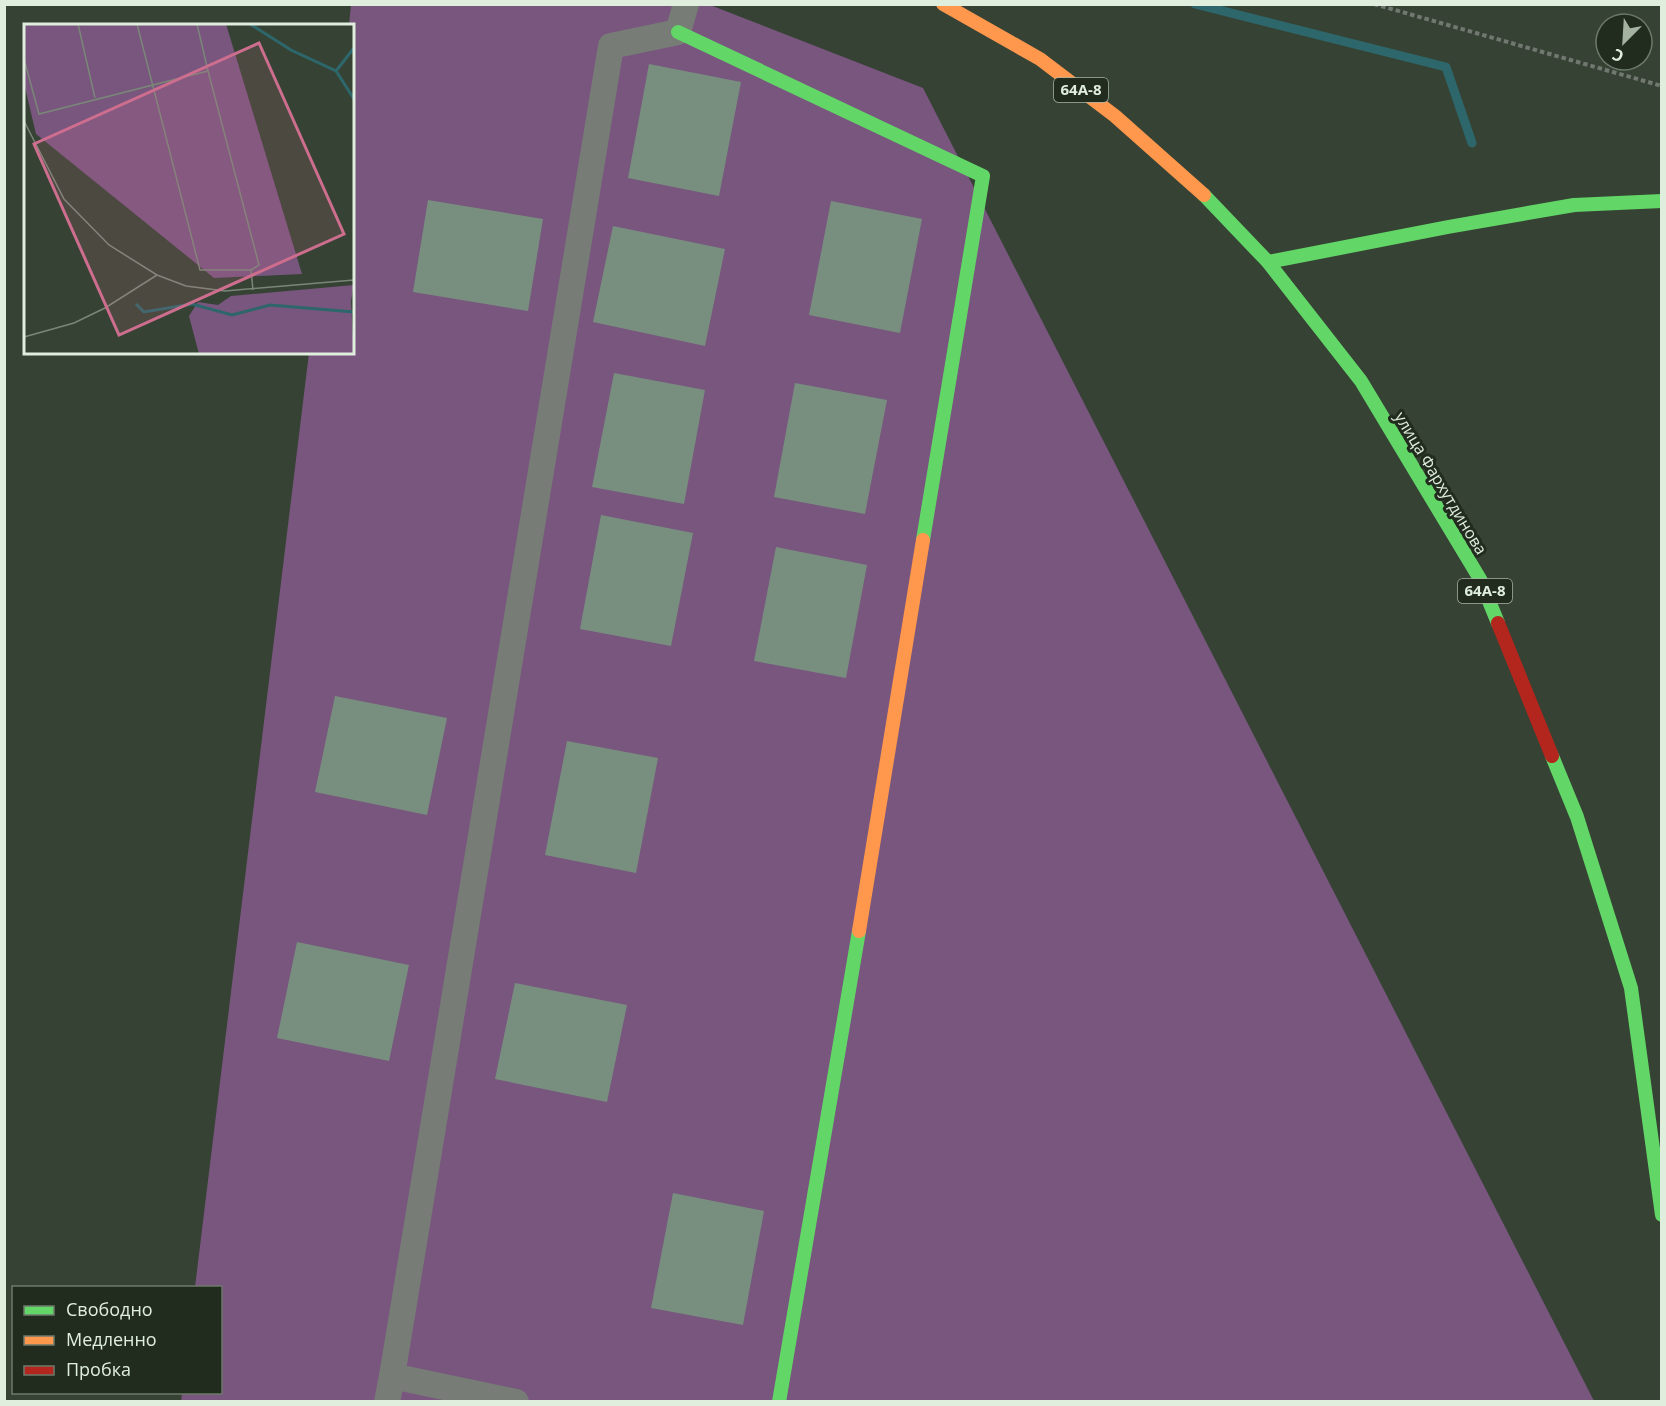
<svg xmlns="http://www.w3.org/2000/svg" width="1666" height="1406" viewBox="0 0 1666 1406" font-family="'Open Sans',sans-serif">
<style>
.green{fill:#78567e}
.lines{fill:none;stroke-linecap:round;stroke-linejoin:round}
.stream{stroke:#2d676b;stroke-width:9}
.building{fill:#788f7f}
.path{stroke:#717870;stroke-width:4;stroke-dasharray:4.5 3;stroke-linecap:butt}
.street{stroke:#777c76;stroke-width:26}
.fast{stroke:#63d668;stroke-width:14}
.slow{stroke:#ff974d;stroke-width:14}
.jam{stroke:#b3261e;stroke-width:14}
.labels{text-anchor:middle;stroke-width:6;stroke-linejoin:round;paint-order:stroke}
.shield{fill:#212c1f;stroke:#a6b4a4;stroke-width:1.5}
.shield-label{font-size:15px;font-weight:bold;fill:#dfeedd}
.street-label{font-size:16px;fill:#dfeedd;stroke:#212c1f}
.inset-river{fill:none;stroke:#2d676b;stroke-width:3}
.inset-road{fill:none;stroke:#7a8778;stroke-width:1.5}
.view{fill:#ce6e8f;fill-opacity:0.15;stroke:#ce6e8f;stroke-width:3}
.inset-edge{fill:none;stroke:#dfeedd;stroke-width:3}
</style>
<rect width="100%" height="100%" fill="#364334"/>
<path class="green" d="M 351,5 L 710,5 L 923,88 L 1594,1401 L 181,1402 L 182,1393 L 220,1392 L 220,1288 L 195,1287 L 309,353 L 352,352 L 352,26 L 349,25 Z"/>
<g class="lines">
<path class="stream" d="M 1195,4 L 1446,67 L 1472,143"/>
</g>
<g class="building">
<path d="M 649,64 L 741,82 L 719,196 L 628,178 Z"/>
<path d="M 428,200 L 543,219 L 528,311 L 413,292 Z"/>
<path d="M 831,201 L 922,219 L 900,333 L 809,315 Z"/>
<path d="M 613,226 L 725,249 L 705,346 L 593,322 Z"/>
<path d="M 614,373 L 705,390 L 684,504 L 592,487 Z"/>
<path d="M 795,383 L 887,400 L 865,514 L 774,497 Z"/>
<path d="M 601,515 L 693,533 L 671,646 L 580,629 Z"/>
<path d="M 776,547 L 867,565 L 846,678 L 754,661 Z"/>
<path d="M 335,696 L 447,718 L 427,815 L 315,792 Z"/>
<path d="M 567,741 L 658,758 L 636,873 L 545,855 Z"/>
<path d="M 297,942 L 409,965 L 389,1061 L 277,1038 Z"/>
<path d="M 515,983 L 627,1005 L 607,1102 L 495,1079 Z"/>
<path d="M 673,1193 L 764,1211 L 743,1325 L 651,1308 Z"/>
</g>
<g class="lines">
<path class="path" d="M 1374,4 L 1662,86"/>
<g class="street">
<path d="M 387,1402 L 392,1376"/>
<path d="M 516,1402 L 392,1376 L 611,46 L 678,32 L 686,4"/>
</g>
<g class="fast">
<path d="M 678,32 L 983,176 L 923,540"/>
<path d="M 1204,195 L 1268,262 L 1361,381 L 1480,579 L 1498,623"/>
<path d="M 1268,262 L 1448,227 L 1574,205 L 1662,201"/>
<path d="M 1552,756 L 1577,817 L 1631,988 L 1662,1215"/>
<path d="M 779,1402 L 859,931"/>
</g>
<g class="slow">
<path d="M 943,4 L 1040,59 L 1115,116 L 1204,195"/>
<path d="M 859,931 L 923,540"/>
</g>
<path class="jam" d="M 1498,623 L 1552,756"/>
</g>
<g class="labels">
<g class="shield">
<rect x="1054" y="78" width="54" height="24" rx="4.5"/>
<rect x="1458" y="579" width="54" height="24" rx="4.5"/>
</g>
<g class="shield-label">
<text x="1081" y="95">64А-8</text>
<text x="1485" y="596">64А-8</text>
</g>
<g class="street-label">
<text transform="translate(1441 483) rotate(59)" y="6">улица Фархутдинова</text>
</g>
</g>
<g transform="translate(24 24)">
<rect width="330" height="330" fill="#364334"/>
<path d="M 0,0 L 202,0 L 278,250 L 190,254 L 12,110 L 0,59 ZM 330,261 L 327,277 L 330,330 L 175,330 L 165,292 L 174,278 L 194,281 L 207,272 Z" fill="#78567e"/>
<path class="inset-river" d="M 226,0 L 267,26 L 312,47 L 330,75M 312,47 L 330,24M 112,280 L 120,288 L 168,280 L 208,291 L 246,281 L 330,288"/>
<path class="inset-road" d="M 54,0 L 71,74M 113,0 L 176,246 L 227,246M 173,0 L 184,47M 0,35 L 15,90 L 184,47 L 235,241 L 227,246 L 229,266M 0,97 L 40,175 L 85,221 L 133,251 L 162,262 L 201,267 L 330,256M 0,313 L 50,299 L 81,284 L 133,251"/>
<path class="view" d="M 235,19 L 320,210 L 95,311 L 10,120 Z"/>
<rect width="330" height="330" class="inset-edge"/>
</g>
<rect width="1666" height="1406" fill="none" stroke="#dfeedd" stroke-width="12"/>
<rect x="12" y="1286" width="210" height="108" fill="#212c1f" stroke="#6d7a6b" stroke-width="1.5"/>
<rect x="24" y="1306" width="30" height="9" fill="#63d668" stroke="#6d7a6b" stroke-width="1.5"/>
<text x="66" y="1316" font-size="18" fill="#dfeedd">Свободно</text>
<rect x="24" y="1336" width="30" height="9" fill="#ff974d" stroke="#6d7a6b" stroke-width="1.5"/>
<text x="66" y="1346" font-size="18" fill="#dfeedd">Медленно</text>
<rect x="24" y="1366" width="30" height="9" fill="#b3261e" stroke="#6d7a6b" stroke-width="1.5"/>
<text x="66" y="1376" font-size="18" fill="#dfeedd">Пробка</text>
<g transform="translate(1624 42) rotate(204)"><circle r="28" fill="#212c1f" stroke="#6d7a6b" stroke-width="1.5"/>
<path d="M0-4.5L10 22L0 15L-10 22Z" fill="#a4b2a2"/>
<text y="-9" font-size="16" font-weight="bold" text-anchor="middle" fill="#dfeedd">С</text>
</g>
</svg>
